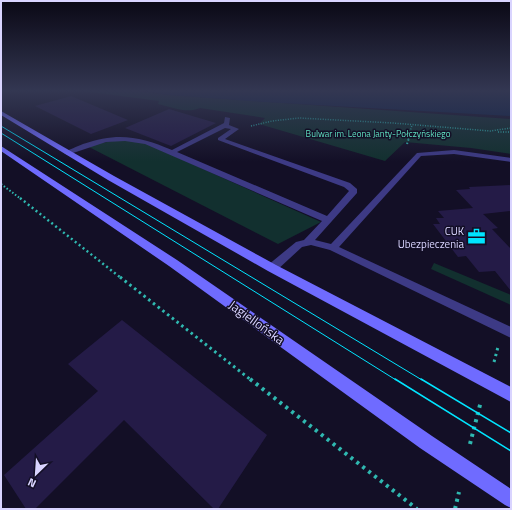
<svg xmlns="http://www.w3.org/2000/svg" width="512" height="510" viewBox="0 0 512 510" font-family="'Titillium Web',sans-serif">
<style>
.green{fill:#12302f}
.water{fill:#0c2248}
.building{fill:#241b47}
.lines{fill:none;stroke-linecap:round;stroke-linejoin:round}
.path-far4{stroke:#2fb8b0;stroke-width:1.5;stroke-dasharray:1 1.5;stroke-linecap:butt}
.path-far3{stroke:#2fb8b0;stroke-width:2;stroke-dasharray:1.5 2;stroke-linecap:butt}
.path-far2{stroke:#2fb8b0;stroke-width:2.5;stroke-dasharray:2 3;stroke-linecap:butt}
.path-far1{stroke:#2fb8b0;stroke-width:3;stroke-dasharray:2.5 3.5;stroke-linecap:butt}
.path{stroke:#2fb8b0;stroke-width:4;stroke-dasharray:3 4.5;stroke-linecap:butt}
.service{fill:#3d3a85;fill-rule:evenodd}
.secondary{fill:#6f6bff;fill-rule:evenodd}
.tram-far1{stroke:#00e5ff;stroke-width:1}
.tram{stroke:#00e5ff;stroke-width:1.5}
.labels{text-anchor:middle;stroke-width:3;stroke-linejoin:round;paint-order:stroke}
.far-park-label{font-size:9px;fill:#5fe0c0;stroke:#130f26}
.poi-label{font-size:11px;fill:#d9d4ff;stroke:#130f26;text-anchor:end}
.near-street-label{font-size:13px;fill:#d9d4ff;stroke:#130f26}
</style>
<rect width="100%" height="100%" fill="#130f26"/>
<g class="green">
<path d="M 83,91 L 137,91 L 169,95 L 511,119 L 511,154 L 471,148 L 405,142 L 385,161 L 259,124 L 265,118 L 200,108 C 187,114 172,107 158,104 L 159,101 Z"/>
<path d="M 125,139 L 143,142 L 321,222 L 278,244 L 89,147 L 101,143 Z"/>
<path d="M 434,263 L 511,295 L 511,305 L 431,269 Z"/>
</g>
<path class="water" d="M 146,91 L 511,91 L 511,116 L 264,102 L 169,95 Z"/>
<g class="building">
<path d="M 71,96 L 128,120 L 91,134 L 35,106 Z"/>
<path d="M 169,109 L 216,123 L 171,146 L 125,128 Z"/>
<path d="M 511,185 L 511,211 L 483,214 L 498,228 L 492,229 L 511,249 L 511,291 L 495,271 L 479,272 L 466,256 L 458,257 L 433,224 L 440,224 L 436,218 L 444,218 L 438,211 L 473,208 L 456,190 L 470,189 L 469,187 Z"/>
<path d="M 122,320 L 267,435 L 218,509 L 214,509 L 124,420 L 35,509 L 26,509 L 4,475 L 98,391 L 68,364 Z"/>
</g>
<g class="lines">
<g class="path-far4">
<path d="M 251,126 L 272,121 L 299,118 L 393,123 L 490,131 L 511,128"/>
<path d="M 498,132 L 511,132"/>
<path d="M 408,139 L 412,125"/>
</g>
<g class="path-far3">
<path d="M 407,144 L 409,138"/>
<path d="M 1,184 L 21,199"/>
</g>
<path class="path-far2" d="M 20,198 L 121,278"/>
<g class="path-far1">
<path d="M 120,277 L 251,380"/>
<path d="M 494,362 L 498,347"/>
</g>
<g class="path">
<path d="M 250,379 L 417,509"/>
<path d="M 470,444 L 481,401"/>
<path d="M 455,509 L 459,492"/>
</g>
<path class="service" d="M 225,117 L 230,118 L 229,125 L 239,129 L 225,139 L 350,183 L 357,189 L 357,193 L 315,240 L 331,244 L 417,153 L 454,150 L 511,158 L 511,162 L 454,154 L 421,156 L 339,247 L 511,327 L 511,338 L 330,250 L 311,245 L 302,247 L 276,271 L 268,271 L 267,268 L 268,265 L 296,242 L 304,240 L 322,221 L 145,144 L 125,141 L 106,142 L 67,155 L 64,153 C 69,149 77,147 83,144 C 117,132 140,136 172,150 L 224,123 ZM 225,128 L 231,129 L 218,138 L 218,140 L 344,187 L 349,191 L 327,216 L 177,152 Z"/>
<g class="secondary">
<path d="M 1,111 L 114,176 L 276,265 L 511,387 L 511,402 L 268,271 L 108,180 L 1,115 Z"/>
<path d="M 1,146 L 177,260 L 432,436 L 511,489 L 511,508 L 505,505 L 420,448 L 169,266 L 1,151 Z"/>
</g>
<g class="tram-far1">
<path d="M 1,126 L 422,380"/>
<path d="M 1,133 L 396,380"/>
</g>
<g class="tram">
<path d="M 395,379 L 511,451"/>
<path d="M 421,379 L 511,433"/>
</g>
</g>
<linearGradient id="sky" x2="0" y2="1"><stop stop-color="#0a0815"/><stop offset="0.56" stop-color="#333752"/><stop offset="1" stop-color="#333752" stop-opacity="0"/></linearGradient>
<rect width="512" height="162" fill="url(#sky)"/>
<defs>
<symbol id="office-bare" viewBox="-9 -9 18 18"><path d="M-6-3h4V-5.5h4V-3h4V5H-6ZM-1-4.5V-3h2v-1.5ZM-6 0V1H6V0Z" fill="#00e5ff" stroke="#130f26" stroke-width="2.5" paint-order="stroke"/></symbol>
</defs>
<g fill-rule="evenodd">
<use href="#office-bare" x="464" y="224" width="25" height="25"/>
</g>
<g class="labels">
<g class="far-park-label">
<text x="378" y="137">Bulwar im. Leona Janty-Połczyńskiego</text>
</g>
<g class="poi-label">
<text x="464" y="235">CUK<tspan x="464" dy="13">Ubezpieczenia</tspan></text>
</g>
<g class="near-street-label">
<text transform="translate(257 322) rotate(36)" y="5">Jagiellońska</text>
</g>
</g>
<rect width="512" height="510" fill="none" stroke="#d9d4ff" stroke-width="4"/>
<g transform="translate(36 474) rotate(205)" stroke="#130f26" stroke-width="3" paint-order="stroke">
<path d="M0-3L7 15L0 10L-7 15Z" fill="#d9d4ff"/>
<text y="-6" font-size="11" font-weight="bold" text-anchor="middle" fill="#d9d4ff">N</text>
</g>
</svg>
